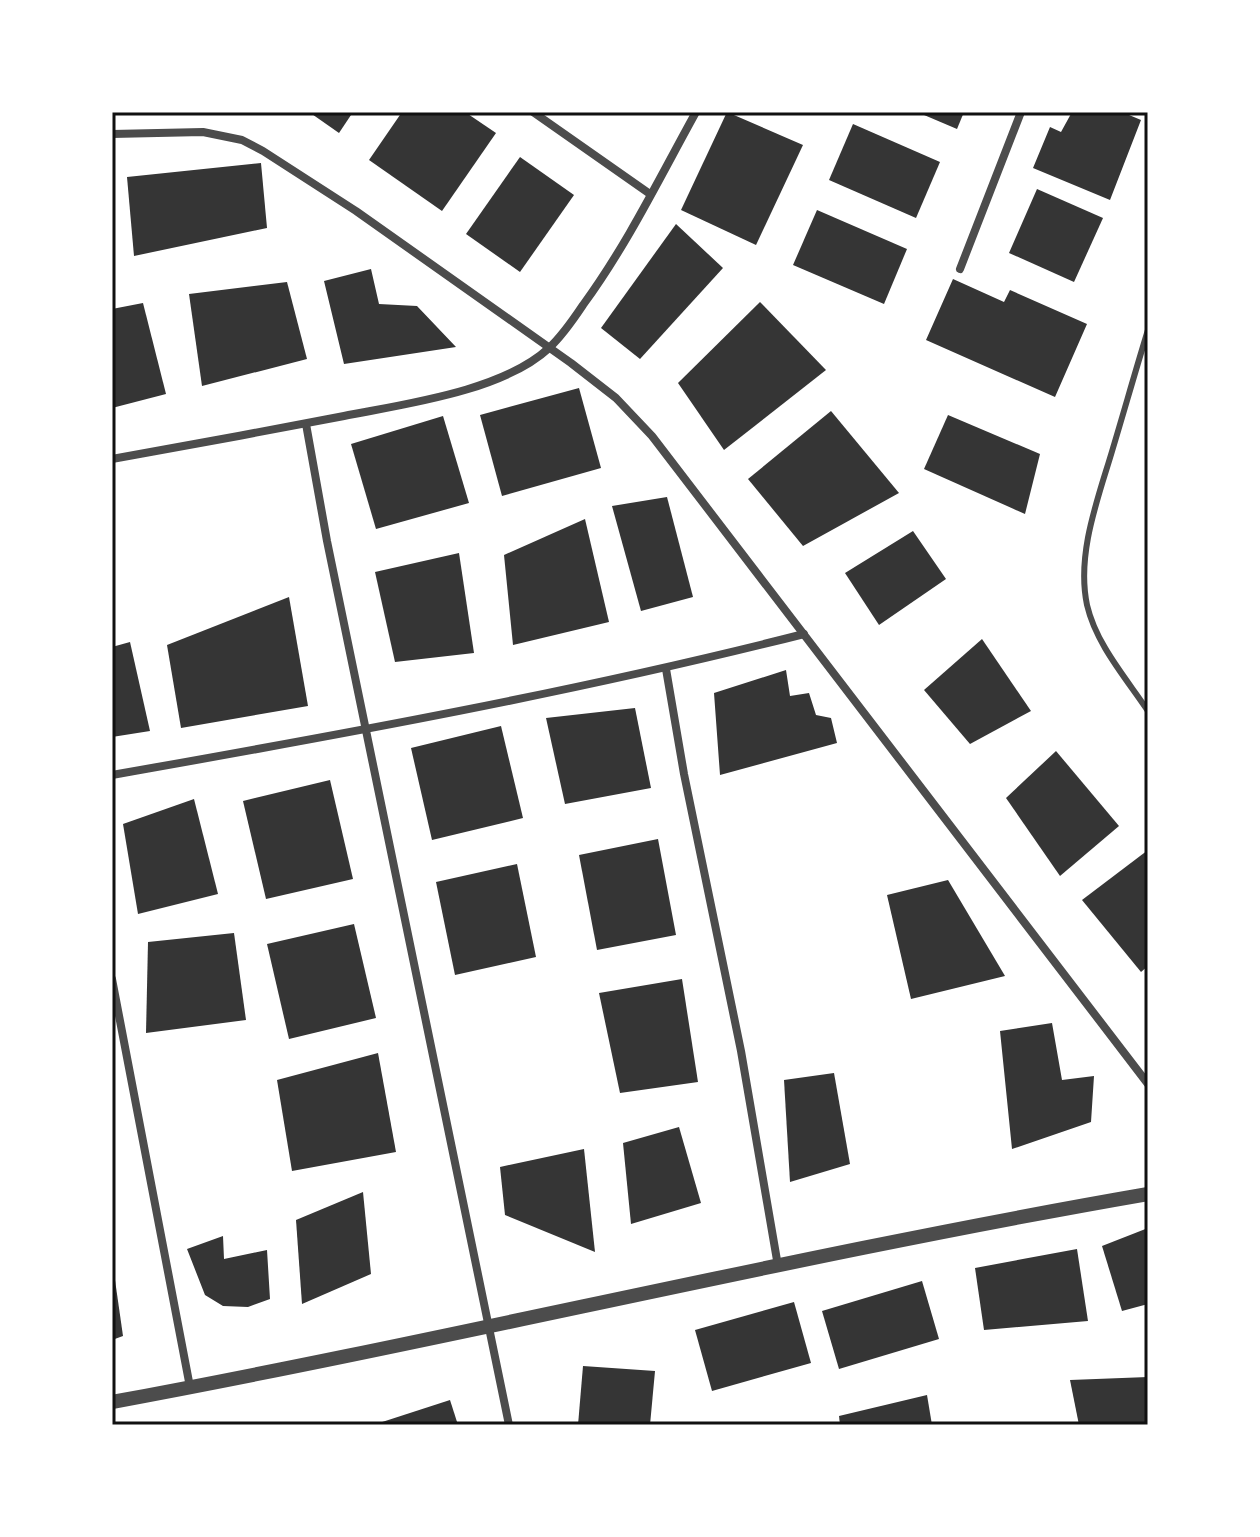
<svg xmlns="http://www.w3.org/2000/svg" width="1260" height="1537" viewBox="0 0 1260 1537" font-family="Jost,sans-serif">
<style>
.building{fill:#353535}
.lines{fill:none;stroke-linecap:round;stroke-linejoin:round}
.service{stroke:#4c4c4c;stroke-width:6}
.minor{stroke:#4c4c4c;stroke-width:8}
.tertiary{stroke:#4c4c4c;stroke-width:14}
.neatline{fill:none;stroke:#111;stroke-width:3}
</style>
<rect width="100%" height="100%" fill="#fff"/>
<g class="building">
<path d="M 309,112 L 353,112 L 339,133 Z"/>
<path d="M 402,112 L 465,112 L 496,133 L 442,211 L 369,160 Z"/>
<path d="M 727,112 L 803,145 L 756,245 L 681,210 Z"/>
<path d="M 917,112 L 964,112 L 957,129 Z"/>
<path d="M 1072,112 L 1122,112 L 1141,120 L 1110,200 L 1033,168 L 1050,127 L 1061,132 Z"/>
<path d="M 853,124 L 940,162 L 916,218 L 829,180 Z"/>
<path d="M 520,157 L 574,195 L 520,272 L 466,234 Z"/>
<path d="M 261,163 L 267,228 L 134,256 L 127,177 Z"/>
<path d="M 1037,189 L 1103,218 L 1074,282 L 1009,253 Z"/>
<path d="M 817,210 L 907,249 L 884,304 L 793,265 Z"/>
<path d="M 676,224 L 723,268 L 640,359 L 601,328 Z"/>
<path d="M 371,269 L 379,304 L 417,306 L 456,347 L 344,364 L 324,281 Z"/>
<path d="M 953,279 L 1004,302 L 1010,290 L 1087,324 L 1055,397 L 926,340 Z"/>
<path d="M 287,282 L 307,359 L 202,386 L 189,294 Z"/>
<path d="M 760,302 L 826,370 L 724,450 L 678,383 Z"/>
<path d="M 143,303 L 166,394 L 112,408 L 112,309 Z"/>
<path d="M 579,388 L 601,468 L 502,496 L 480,415 Z"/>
<path d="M 831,411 L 899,493 L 803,546 L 748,479 Z"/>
<path d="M 948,415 L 1040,454 L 1025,514 L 924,469 Z"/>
<path d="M 443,416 L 469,503 L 376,529 L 351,444 Z"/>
<path d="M 667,497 L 693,597 L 641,611 L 612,506 Z"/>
<path d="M 585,519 L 609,622 L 513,645 L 504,555 Z"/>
<path d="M 913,531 L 946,579 L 879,625 L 845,573 Z"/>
<path d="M 459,553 L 474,653 L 395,662 L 375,572 Z"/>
<path d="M 289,597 L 308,706 L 181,728 L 167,645 Z"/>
<path d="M 982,639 L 1031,711 L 970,744 L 924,690 Z"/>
<path d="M 130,642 L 150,731 L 112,737 L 112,647 Z"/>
<path d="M 786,670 L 790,696 L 809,693 L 816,715 L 831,718 L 837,743 L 720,775 L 714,693 Z"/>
<path d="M 635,708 L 651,788 L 565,804 L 546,718 Z"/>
<path d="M 501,726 L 523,818 L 432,840 L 411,748 Z"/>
<path d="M 1056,751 L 1119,826 L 1060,876 L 1006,798 Z"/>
<path d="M 330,780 L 353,879 L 266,899 L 243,801 Z"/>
<path d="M 194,799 L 218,894 L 138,914 L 123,824 Z"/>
<path d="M 658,839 L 676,935 L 597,950 L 579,855 Z"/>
<path d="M 1148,850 L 1148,966 L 1141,972 L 1082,900 Z"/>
<path d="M 517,864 L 536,957 L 455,975 L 436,882 Z"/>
<path d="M 948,880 L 1005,976 L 911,999 L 887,895 Z"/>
<path d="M 354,924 L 376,1018 L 289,1039 L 267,944 Z"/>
<path d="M 234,933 L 246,1020 L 146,1033 L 148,942 Z"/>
<path d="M 682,979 L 698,1082 L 620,1093 L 599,993 Z"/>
<path d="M 1052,1023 L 1062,1080 L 1094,1076 L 1091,1122 L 1012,1149 L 1000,1031 Z"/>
<path d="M 378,1053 L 396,1152 L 292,1171 L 277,1080 Z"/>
<path d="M 834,1073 L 850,1164 L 790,1182 L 784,1080 Z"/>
<path d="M 679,1127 L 701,1203 L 631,1224 L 623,1143 Z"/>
<path d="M 584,1149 L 595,1252 L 505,1215 L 500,1167 Z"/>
<path d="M 363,1192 L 371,1274 L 302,1304 L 296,1220 Z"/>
<path d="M 1148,1228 L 1148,1304 L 1122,1311 L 1102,1246 Z"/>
<path d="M 223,1236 L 224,1259 L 267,1250 L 270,1299 L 248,1307 L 223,1306 L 205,1295 L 187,1249 Z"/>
<path d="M 1077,1249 L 1088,1321 L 984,1330 L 975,1268 Z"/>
<path d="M 114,1273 L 123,1336 L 112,1340 L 112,1274 Z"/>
<path d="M 922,1281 L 939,1339 L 839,1369 L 822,1311 Z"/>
<path d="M 794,1302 L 811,1363 L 712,1391 L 695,1330 Z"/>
<path d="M 583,1366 L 655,1371 L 650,1425 L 578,1425 Z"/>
<path d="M 1148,1377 L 1148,1425 L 1079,1425 L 1070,1380 Z"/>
<path d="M 927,1395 L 932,1425 L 840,1425 L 839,1416 Z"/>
<path d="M 450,1400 L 458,1425 L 376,1425 L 376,1424 Z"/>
</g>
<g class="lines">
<path class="service" d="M 1148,330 C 1136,369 1125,408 1113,448 C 1099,496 1076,553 1087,605 C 1096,644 1126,678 1148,711"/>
<g class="minor">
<path d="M 533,112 L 650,194"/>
<path d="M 112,134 L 203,132 L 242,140 L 263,151 L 356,211 L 571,363 L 616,398 L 652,436 L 1148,1084"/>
<path d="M 960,269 L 1021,112"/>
<path d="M 306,424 L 327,541 L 509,1425"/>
<path d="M 112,459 C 189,445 267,431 344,416 C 405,404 503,391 549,348 C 562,336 573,320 583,305 C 627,245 660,177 696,112"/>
<path d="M 666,669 L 684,774 L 741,1051 L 778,1266"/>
<path d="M 112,775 C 344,734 576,692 804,634"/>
<path d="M 112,979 L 190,1387"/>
</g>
<path class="tertiary" d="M 112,1402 C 458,1338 801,1254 1148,1194"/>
</g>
<rect width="1260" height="1537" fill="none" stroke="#ffffff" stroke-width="228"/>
<rect x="114" y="114" width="1032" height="1309" class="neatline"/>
</svg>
